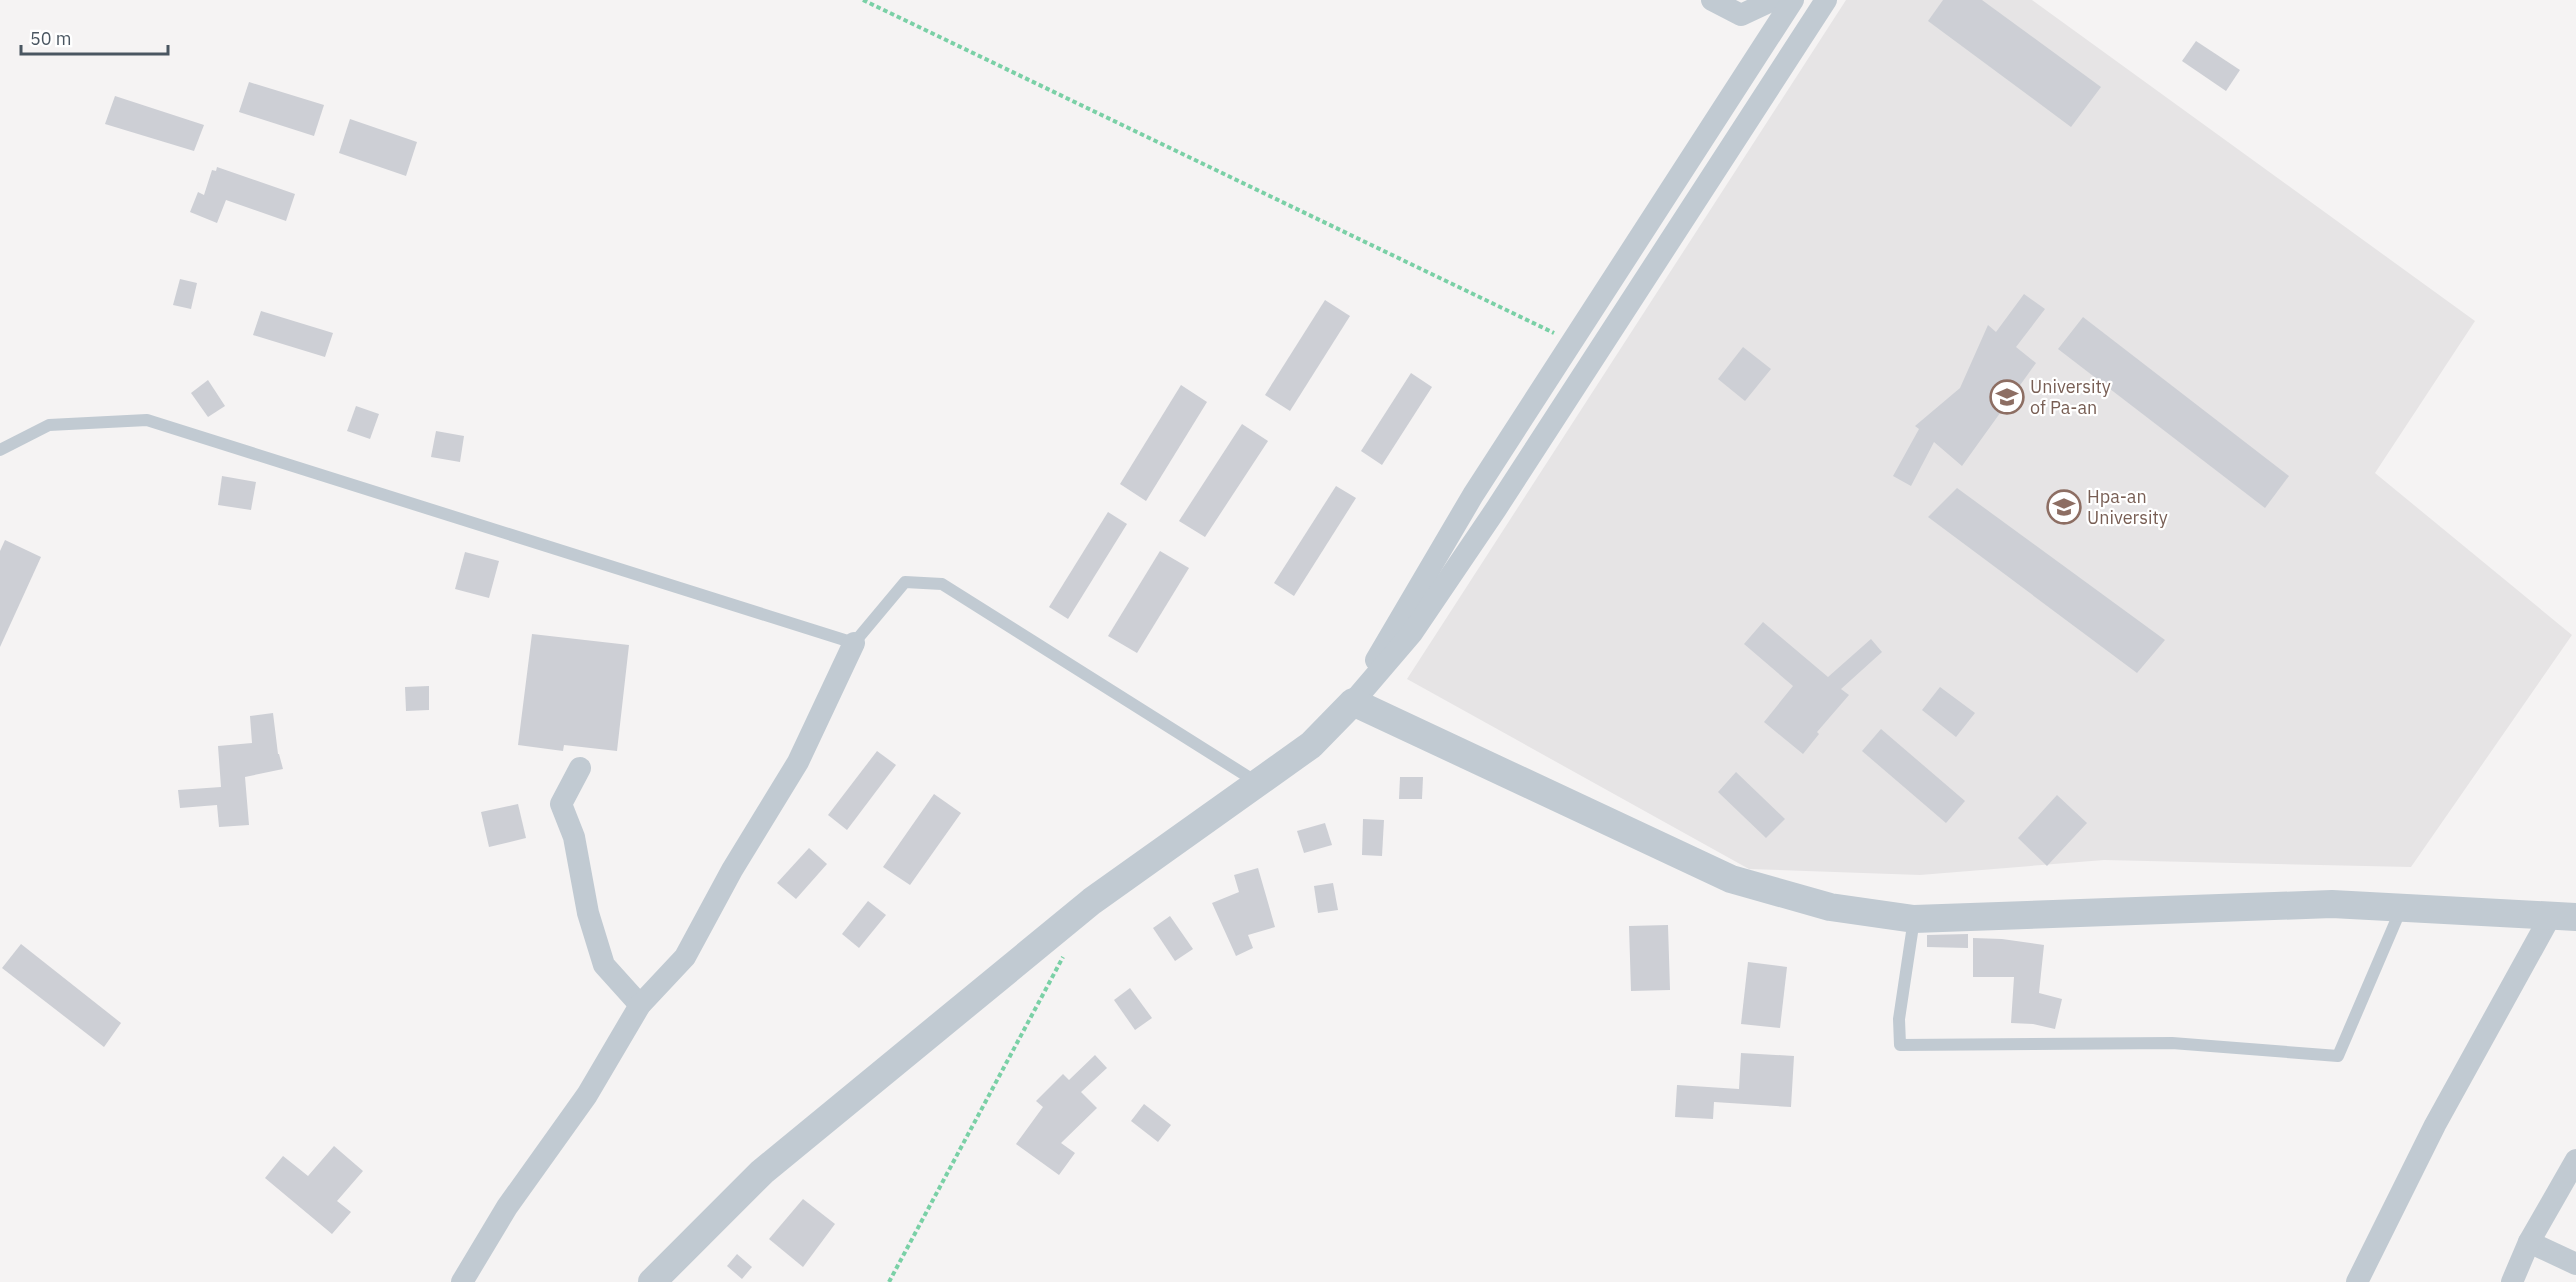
<svg xmlns="http://www.w3.org/2000/svg" width="2576" height="1282" viewBox="0 0 2576 1282" font-family="'IBM Plex Sans',sans-serif">
<style>
.education{fill:#e6e4e5}
.building{fill:#cdcfd5}
.lines{fill:none;stroke-linecap:round;stroke-linejoin:round}
.path{stroke:#7ad0a6;stroke-width:4;stroke-dasharray:4.5 3;stroke-linecap:butt}
.service{stroke:#c1cad2;stroke-width:12}
.minor{stroke:#c1cad2;stroke-width:22}
.tertiary{stroke:#c1cad2;stroke-width:28}
.labels{text-anchor:middle;stroke-width:4.5;stroke-linejoin:round;paint-order:stroke}
.education-label{font-size:18px;fill:#785e54;stroke:#fff;text-anchor:start}
</style>
<rect width="100%" height="100%" fill="#f5f3f3"/>
<path class="education" d="M 1846,0 L 2032,0 L 2475,321 L 2375,473 L 2572,635 L 2411,867 L 2104,860 L 1920,875 L 1749,869 L 1407,679 Z"/>
<g class="building">
<path d="M 1943,0 L 1982,0 L 2101,87 L 2071,127 L 1928,21 Z"/>
<path d="M 2196,41 L 2240,70 L 2226,91 L 2182,61 Z"/>
<path d="M 249,82 L 324,105 L 314,136 L 239,112 Z"/>
<path d="M 115,96 L 204,125 L 194,151 L 105,124 Z"/>
<path d="M 350,119 L 417,142 L 406,176 L 339,153 Z"/>
<path d="M 217,167 L 295,194 L 286,221 L 226,200 L 217,223 L 190,212 L 198,192 L 204,195 L 212,170 L 216,171 Z"/>
<path d="M 180,279 L 197,283 L 191,309 L 173,305 Z"/>
<path d="M 2024,294 L 2045,309 L 2016,347 L 2036,363 L 1962,466 L 1934,442 L 1911,486 L 1893,476 L 1919,429 L 1915,426 L 1960,388 L 1988,325 L 1996,332 Z"/>
<path d="M 1325,300 L 1350,316 L 1290,411 L 1265,395 Z"/>
<path d="M 261,311 L 333,333 L 325,357 L 253,335 Z"/>
<path d="M 2083,317 L 2289,476 L 2265,508 L 2058,349 Z"/>
<path d="M 1743,347 L 1771,369 L 1745,401 L 1718,379 Z"/>
<path d="M 1411,373 L 1432,387 L 1382,465 L 1361,451 Z"/>
<path d="M 208,380 L 225,406 L 208,417 L 191,393 Z"/>
<path d="M 1181,385 L 1207,402 L 1146,501 L 1120,484 Z"/>
<path d="M 356,406 L 379,414 L 370,439 L 347,431 Z"/>
<path d="M 1242,424 L 1268,441 L 1205,537 L 1179,521 Z"/>
<path d="M 436,431 L 464,436 L 460,462 L 431,457 Z"/>
<path d="M 222,476 L 256,482 L 251,510 L 218,505 Z"/>
<path d="M 1336,486 L 1356,498 L 1294,596 L 1274,583 Z"/>
<path d="M 1957,488 L 2165,640 L 2137,673 L 1928,517 Z"/>
<path d="M 1108,512 L 1127,524 L 1068,619 L 1049,607 Z"/>
<path d="M 5,540 L 41,557 L 0,647 L 0,551 Z"/>
<path d="M 1160,551 L 1189,568 L 1137,653 L 1108,636 Z"/>
<path d="M 465,552 L 499,561 L 489,598 L 455,589 Z"/>
<path d="M 1763,622 L 1828,677 L 1871,639 L 1882,652 L 1841,689 L 1849,695 L 1817,732 L 1819,734 L 1803,754 L 1764,722 L 1793,686 L 1744,644 Z"/>
<path d="M 532,634 L 629,645 L 617,751 L 564,745 L 563,751 L 518,745 Z"/>
<path d="M 429,686 L 429,710 L 406,711 L 405,687 Z"/>
<path d="M 1940,687 L 1975,713 L 1956,737 L 1922,710 Z"/>
<path d="M 273,713 L 278,754 L 279,754 L 283,769 L 245,777 L 249,825 L 219,827 L 217,805 L 180,808 L 178,790 L 221,787 L 218,746 L 252,743 L 250,716 Z"/>
<path d="M 1881,729 L 1965,801 L 1946,823 L 1862,751 Z"/>
<path d="M 877,751 L 896,765 L 847,830 L 828,815 Z"/>
<path d="M 1736,772 L 1785,819 L 1766,838 L 1718,792 Z"/>
<path d="M 1400,777 L 1423,777 L 1422,799 L 1399,799 Z"/>
<path d="M 934,794 L 961,813 L 910,885 L 883,867 Z"/>
<path d="M 2057,795 L 2087,823 L 2047,866 L 2018,838 Z"/>
<path d="M 518,804 L 526,838 L 489,847 L 481,812 Z"/>
<path d="M 1363,819 L 1384,820 L 1382,856 L 1362,855 Z"/>
<path d="M 1325,823 L 1332,845 L 1304,853 L 1297,831 Z"/>
<path d="M 809,848 L 827,864 L 796,899 L 777,883 Z"/>
<path d="M 1258,868 L 1275,927 L 1248,935 L 1253,948 L 1236,956 L 1212,903 L 1239,892 L 1234,875 Z"/>
<path d="M 1333,883 L 1338,910 L 1318,913 L 1314,886 Z"/>
<path d="M 868,901 L 886,915 L 859,948 L 842,934 Z"/>
<path d="M 1170,916 L 1193,949 L 1175,961 L 1153,928 Z"/>
<path d="M 1668,925 L 1670,990 L 1631,991 L 1629,926 Z"/>
<path d="M 1968,934 L 1968,948 L 1927,947 L 1927,935 Z"/>
<path d="M 1973,938 L 2002,939 L 2044,945 L 2039,993 L 2062,999 L 2055,1029 L 2033,1024 L 2011,1023 L 2014,977 L 1973,977 Z"/>
<path d="M 21,944 L 121,1023 L 104,1047 L 2,968 Z"/>
<path d="M 1748,962 L 1787,967 L 1780,1028 L 1741,1024 Z"/>
<path d="M 1130,988 L 1152,1018 L 1135,1030 L 1114,1000 Z"/>
<path d="M 1741,1053 L 1794,1056 L 1791,1107 L 1714,1102 L 1713,1119 L 1675,1117 L 1677,1085 L 1739,1089 Z"/>
<path d="M 1095,1055 L 1107,1068 L 1081,1092 L 1097,1108 L 1061,1143 L 1075,1153 L 1059,1175 L 1016,1144 L 1043,1107 L 1036,1101 L 1063,1074 L 1069,1080 Z"/>
<path d="M 1144,1104 L 1171,1125 L 1158,1142 L 1131,1121 Z"/>
<path d="M 334,1146 L 363,1171 L 337,1201 L 351,1212 L 332,1234 L 265,1178 L 283,1156 L 308,1176 Z"/>
<path d="M 803,1199 L 835,1224 L 803,1267 L 769,1239 Z"/>
<path d="M 737,1254 L 752,1267 L 742,1279 L 727,1266 Z"/>
</g>
<g class="lines">
<g class="path">
<path d="M 863,0 L 1554,333"/>
<path d="M 889,1282 L 1063,957"/>
</g>
<g class="service">
<path d="M 0,450 L 49,425 L 147,420 L 854,643 L 905,582 L 942,584 L 1258,783"/>
<path d="M 1914,919 L 1899,1019 L 1900,1045 L 2172,1043 L 2338,1056 L 2401,909"/>
</g>
<g class="minor">
<path d="M 1712,0 L 1741,15 L 1773,0"/>
<path d="M 1376,660 L 1473,495 L 1793,0"/>
<path d="M 1353,702 L 1412,633 L 1496,509 L 1826,0"/>
<path d="M 580,768 L 561,804 L 574,837 L 588,913 L 604,965 L 640,1005"/>
<path d="M 2529,1242 L 2576,1264"/>
<path d="M 462,1282 L 507,1207 L 587,1095 L 640,1005 L 685,957 L 732,870 L 798,762 L 854,643"/>
<path d="M 2357,1282 L 2435,1125 L 2551,915"/>
<path d="M 2512,1282 L 2529,1242 L 2576,1160"/>
</g>
<path class="tertiary" d="M 652,1282 L 762,1172 L 1092,901 L 1311,745 L 1353,702 L 1731,879 L 1830,907 L 1914,919 L 2332,904 L 2576,917"/>
</g>
<defs>
<symbol id="university-ring" viewBox="-11 -11 22 22"><circle r="9.5" fill="#fff" stroke="#8d6e63" stroke-width="1.5"/><path d="M0-5L7-2L0 1L-7-2ZM-4 1L0 2.5L4 1V4Q0 6-4 4Z" fill="#8d6e63"/></symbol>
</defs>
<g fill-rule="evenodd">
<use href="#university-ring" x="1988" y="378" width="38" height="38"/>
<use href="#university-ring" x="2045" y="488" width="38" height="38"/>
</g>
<g class="labels">
<g class="education-label">
<text x="2030" y="393">University<tspan x="2030" dy="21">of Pa-an</tspan></text>
<text x="2087" y="503">Hpa-an<tspan x="2087" dy="21">University</tspan></text>
</g>
</g>
<path d="M21 45v9h147v-9" fill="none" stroke="#4a5661" stroke-width="3"/>
<text x="30" y="45" font-size="18" fill="#4a5661" stroke="#ffffff" stroke-width="4.5" paint-order="stroke">50 m</text>
</svg>
